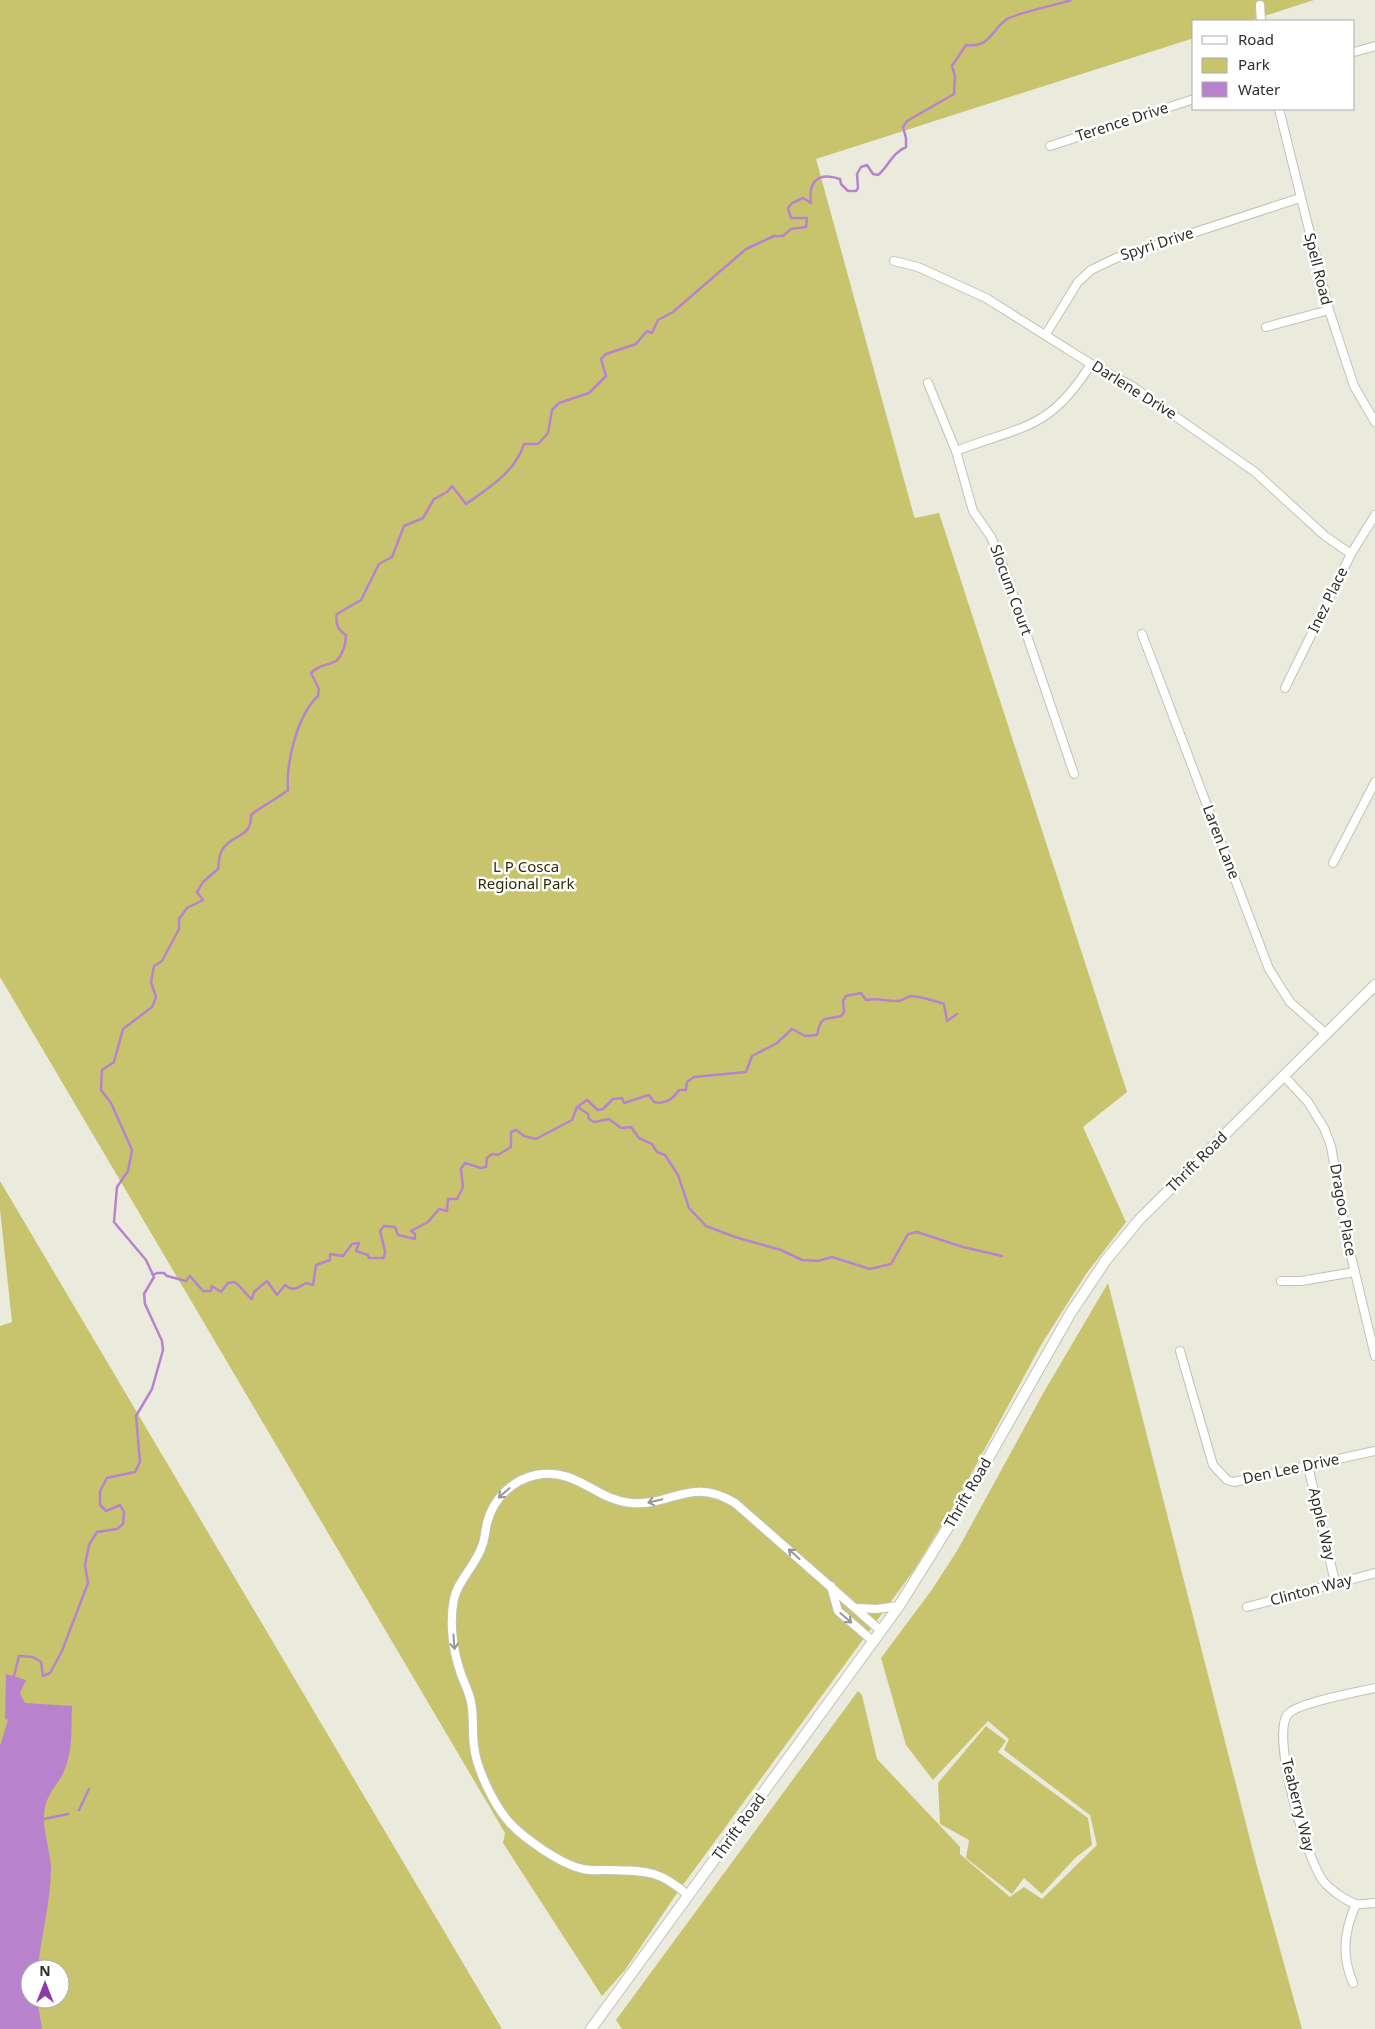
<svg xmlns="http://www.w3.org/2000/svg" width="1375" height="2029" viewBox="0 0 1375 2029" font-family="'Noto Sans',sans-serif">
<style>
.green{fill:#c8c46e;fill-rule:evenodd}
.water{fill:#b982cd}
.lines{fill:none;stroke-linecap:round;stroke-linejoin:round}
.stream{stroke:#b982cd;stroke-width:2.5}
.minor-casing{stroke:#c2c2b6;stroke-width:10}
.tertiary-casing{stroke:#c2c2b6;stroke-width:12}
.minor{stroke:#fff;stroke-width:8}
.tertiary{stroke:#fff;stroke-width:10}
.oneway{stroke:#979794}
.labels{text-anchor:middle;stroke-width:5;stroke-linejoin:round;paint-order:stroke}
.street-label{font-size:15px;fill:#2f2f2a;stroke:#fff}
.park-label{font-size:15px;fill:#2e2c00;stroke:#fff}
</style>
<rect width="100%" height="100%" fill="#eaeadd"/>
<g class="green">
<path d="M 0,0 L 1314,0 L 1249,21 L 1194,21 L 1194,38 L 816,159 L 914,516 L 915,518 L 939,513 L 1127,1092 L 1083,1127 L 1126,1222 L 1086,1274 L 1041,1345 L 956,1502 L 914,1570 L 677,1893 L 625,1970 L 602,1996 L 503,1843 L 505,1833 L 0,977 Z"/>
<path d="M 0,1181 L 502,2029 L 0,2029 L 0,1326 L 12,1322 L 0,1209 ZM 30,1969 L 60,1969 L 60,1999 L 30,1999 Z"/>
<path d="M 1108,1283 L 1256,1863 L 1302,2029 L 622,2029 L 616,2020 L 858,1691 L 862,1695 L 877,1759 L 960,1847 L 960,1854 L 1010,1897 L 1024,1887 L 1042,1899 L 1097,1845 L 1090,1815 L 1004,1750 L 1009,1739 L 988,1721 L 933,1780 L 906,1745 L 881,1658 L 931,1591 L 957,1551 L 1045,1390 Z"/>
<path d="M 986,1726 L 1006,1741 L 998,1752 L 1088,1818 L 1092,1845 L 1075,1858 L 1042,1894 L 1024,1878 L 1012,1894 L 966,1858 L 969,1840 L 940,1824 L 938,1783 Z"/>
</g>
<path class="water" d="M 6,1674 L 26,1680 L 20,1693 L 25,1703 L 72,1706 C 71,1726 73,1747 66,1766 C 61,1783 46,1791 44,1814 C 43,1832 50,1850 51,1867 C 51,1902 41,1935 38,1969 L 30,1969 L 30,1999 L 37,1999 L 42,2029 L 0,2029 L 0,1746 L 8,1720 L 5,1719 Z"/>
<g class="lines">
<g class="stream">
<path d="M 578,1107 L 588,1114 L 589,1119 L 594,1122 L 609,1119 L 621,1128 L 631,1127 L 639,1138 L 652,1144 L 657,1152 L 665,1155 L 678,1175 L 689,1208 L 706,1226 L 735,1237 L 781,1250 L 802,1260 L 818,1261 L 832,1257 L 870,1269 L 891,1264 L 908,1234 L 917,1232 L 963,1247 L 1002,1256"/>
<path d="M 153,1275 L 157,1273 L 164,1273 L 167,1276 L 186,1281 L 190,1276 L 203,1291 L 211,1291 L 212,1286 L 221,1292 L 228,1283 L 234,1282 C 242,1286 244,1294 252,1299 L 254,1292 L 267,1281 L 277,1295 L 285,1285 C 294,1292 297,1288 306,1283 L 313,1285 L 316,1265 L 330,1260 L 330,1254 L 343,1256 L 352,1244 L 359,1243 L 356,1251 L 368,1255 L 369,1258 L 384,1258 L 385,1251 L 380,1231 L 384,1226 L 395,1227 L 398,1235 L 415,1239 L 415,1234 L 411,1231 L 428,1222 L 439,1209 L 447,1211 L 448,1199 L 457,1199 L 463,1187 L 461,1169 L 465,1163 L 481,1168 L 486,1167 L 487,1158 L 492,1154 L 498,1155 L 511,1147 L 511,1132 L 516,1130 L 524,1136 L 536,1139 L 572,1120 L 577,1107 L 587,1100 L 598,1110 L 603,1109 L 613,1099 L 622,1098 L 624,1103 L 649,1095 L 654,1102 C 665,1105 674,1098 679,1090 L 686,1090 L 687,1082 L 694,1077 L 746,1072 L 752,1056 L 777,1043 L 792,1029 L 805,1036 L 817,1035 C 821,1014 826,1020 841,1016 L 844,1012 L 843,1001 L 846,996 L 861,993 L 866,1000 C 878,997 886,1002 897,1001 C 903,1001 906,997 911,996 C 917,996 940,1002 944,1004 L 947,1021 L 957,1014"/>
<path d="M 14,1676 L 19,1656 L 33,1657 L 41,1662 L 43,1676 L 50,1673 L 62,1651 L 88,1583 L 85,1565 L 89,1545 L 97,1532 L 117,1529 L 123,1524 L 124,1512 L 120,1505 L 106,1511 L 100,1505 L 100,1491 L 107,1478 L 135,1472 L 140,1462 L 136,1416 L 152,1389 L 163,1350 L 162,1341 L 145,1304 L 144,1294 L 154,1277 L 146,1260 L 114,1222 L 117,1187 L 128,1171 L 132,1150 L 111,1103 L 101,1090 L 102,1070 L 114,1062 L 123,1029 L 152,1007 L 156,997 L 151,982 L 154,966 L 162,961 L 179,929 L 179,919 L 187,908 L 203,900 L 197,892 L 203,882 L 218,869 C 219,861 219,852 225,846 C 236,834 252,836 251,815 C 260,807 277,799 288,790 C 286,762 297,716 318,696 L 319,689 L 311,673 C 319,664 328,666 336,661 C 343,655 346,643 346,635 C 338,631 335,622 337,614 L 361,600 L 379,564 L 392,557 L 404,526 L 423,518 L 434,499 L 447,492 L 452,486 L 466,504 C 489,488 515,472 524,444 L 538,444 L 548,433 L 552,410 L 559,403 L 589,393 L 606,376 L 601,359 L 606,354 L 636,344 L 647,331 L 652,333 L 658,320 L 673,312 L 746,249 L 774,236 L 783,236 L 791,229 L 806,227 L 807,218 L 791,218 L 788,208 L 792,203 L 803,198 L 811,203 C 808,180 819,172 840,179 L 841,184 L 848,191 L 856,191 L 858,188 L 857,174 L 861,167 L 867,165 L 873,174 L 878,175 C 889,166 891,154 906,147 L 906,138 L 903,127 L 907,121 L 954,94 L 955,76 L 952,66 L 966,45 C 991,48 991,30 1007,19 C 1014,14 1059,4 1071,0"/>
<path d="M 79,1810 L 89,1789"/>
<path d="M 44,1819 L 68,1814"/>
</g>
<defs>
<g id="minor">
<path d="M 1260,5 L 1261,21"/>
<path d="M 1354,52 L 1375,46"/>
<path d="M 1279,109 L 1329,310 L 1354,386 L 1375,422"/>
<path d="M 1050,146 L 1194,99"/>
<path d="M 894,261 L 918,267 L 986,298 L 1091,364 L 1132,386 L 1255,472 L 1325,536 L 1351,554"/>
<path d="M 1266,327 L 1329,310"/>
<path d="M 1046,334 L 1078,282 L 1091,270 L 1116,258 L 1300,198"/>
<path d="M 928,383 L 956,451 L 973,511 L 991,537 L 1005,571 L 1074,774"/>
<path d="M 956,451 C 1023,425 1049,431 1091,364"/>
<path d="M 1142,634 L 1269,969 L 1290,1002 L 1325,1033"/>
<path d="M 1285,688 L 1351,554 L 1375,515"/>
<path d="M 1333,863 L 1375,782"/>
<path d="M 1284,1076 L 1308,1102 L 1324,1128 L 1331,1146 L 1347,1239 L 1375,1356"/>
<path d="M 1281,1281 L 1301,1281 L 1354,1272"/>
<path d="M 1180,1351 L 1213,1465 L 1227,1480 L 1234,1482 L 1375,1451"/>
<path d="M 1308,1466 L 1335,1582"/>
<path d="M 831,1586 L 838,1611 L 874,1642"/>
<path d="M 1247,1607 L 1375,1573"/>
<path d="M 856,1608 L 876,1609 L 899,1606"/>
<path d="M 1375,1688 C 1358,1692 1297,1703 1288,1714 C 1270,1734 1307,1862 1324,1882 C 1331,1890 1346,1901 1356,1904 C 1361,1905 1369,1903 1375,1903"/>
<path d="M 689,1896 C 658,1869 646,1871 607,1870 C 600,1870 591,1871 583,1869 C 562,1865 523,1838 509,1822 C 494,1805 476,1768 474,1746 C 472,1731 474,1716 471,1702 C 469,1691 463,1681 460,1671 C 453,1650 449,1622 454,1599 C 458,1580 476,1565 482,1546 C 485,1539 485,1531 487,1523 C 493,1499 512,1480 536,1475 C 577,1467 595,1500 631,1503 C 673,1506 691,1476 735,1503 L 881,1631"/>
<path d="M 1353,1983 C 1341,1955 1344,1932 1356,1904"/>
</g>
<path id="tertiary" d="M 591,2029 L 899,1606 L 960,1508 L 1070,1314 L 1106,1260 L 1139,1220 L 1375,985"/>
</defs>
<use href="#minor" class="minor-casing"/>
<use href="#tertiary" class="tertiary-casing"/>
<use href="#minor" class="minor"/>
<use href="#tertiary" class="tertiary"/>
</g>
<defs><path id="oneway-shaft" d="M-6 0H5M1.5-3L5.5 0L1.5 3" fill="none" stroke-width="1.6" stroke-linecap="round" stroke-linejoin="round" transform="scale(1.25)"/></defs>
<g class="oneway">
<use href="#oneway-shaft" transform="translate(504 1493) rotate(139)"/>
<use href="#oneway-shaft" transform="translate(655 1501) rotate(166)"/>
<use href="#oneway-shaft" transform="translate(794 1554) rotate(-138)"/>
<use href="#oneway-shaft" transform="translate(846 1618) rotate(41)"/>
<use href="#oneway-shaft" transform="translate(454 1642) rotate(86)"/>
</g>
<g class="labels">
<g class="street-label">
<text transform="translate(1122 122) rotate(-18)" y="5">Terence Drive</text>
<text transform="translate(1157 244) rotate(-18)" y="5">Spyri Drive</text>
<text transform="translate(1318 269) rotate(76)" y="5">Spell Road</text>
<text transform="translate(1134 390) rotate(32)" y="5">Darlene Drive</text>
<text transform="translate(1011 590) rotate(70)" y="5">Slocum Court</text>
<text transform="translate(1328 600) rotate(-64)" y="5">Inez Place</text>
<text transform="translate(1221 842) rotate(69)" y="5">Laren Lane</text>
<text transform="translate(1197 1162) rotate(-45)" y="5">Thrift Road</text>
<text transform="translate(1343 1210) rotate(80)" y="5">Dragoo Place</text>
<text transform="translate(1291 1469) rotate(-12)" y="5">Den Lee Drive</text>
<text transform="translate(968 1493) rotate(-60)" y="5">Thrift Road</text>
<text transform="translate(1322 1524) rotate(77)" y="5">Apple Way</text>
<text transform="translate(1311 1590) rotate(-15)" y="5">Clinton Way</text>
<text transform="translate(1298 1805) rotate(76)" y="5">Teaberry Way</text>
<text transform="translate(739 1827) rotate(-54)" y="5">Thrift Road</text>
</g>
<g class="park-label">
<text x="526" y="872">L P Cosca<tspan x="526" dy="17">Regional Park</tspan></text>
</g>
</g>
<rect x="1192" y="20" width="162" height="90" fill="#ffffff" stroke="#acacaa"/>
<rect x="1202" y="36" width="25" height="8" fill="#ffffff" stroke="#acacaa"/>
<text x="1238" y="45" font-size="15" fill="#2f2f2a">Road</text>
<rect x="1202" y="58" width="25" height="15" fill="#c8c46e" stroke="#acacaa"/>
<text x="1238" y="70" font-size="15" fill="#2f2f2a">Park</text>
<rect x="1202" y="82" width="25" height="15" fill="#b982cd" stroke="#acacaa"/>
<text x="1238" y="95" font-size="15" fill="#2f2f2a">Water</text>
<g transform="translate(45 1984)"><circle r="24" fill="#ffffff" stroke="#acacaa"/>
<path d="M0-4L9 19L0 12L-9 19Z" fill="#8e3baa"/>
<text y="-8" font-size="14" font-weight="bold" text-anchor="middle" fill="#2f2f2a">N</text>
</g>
</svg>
